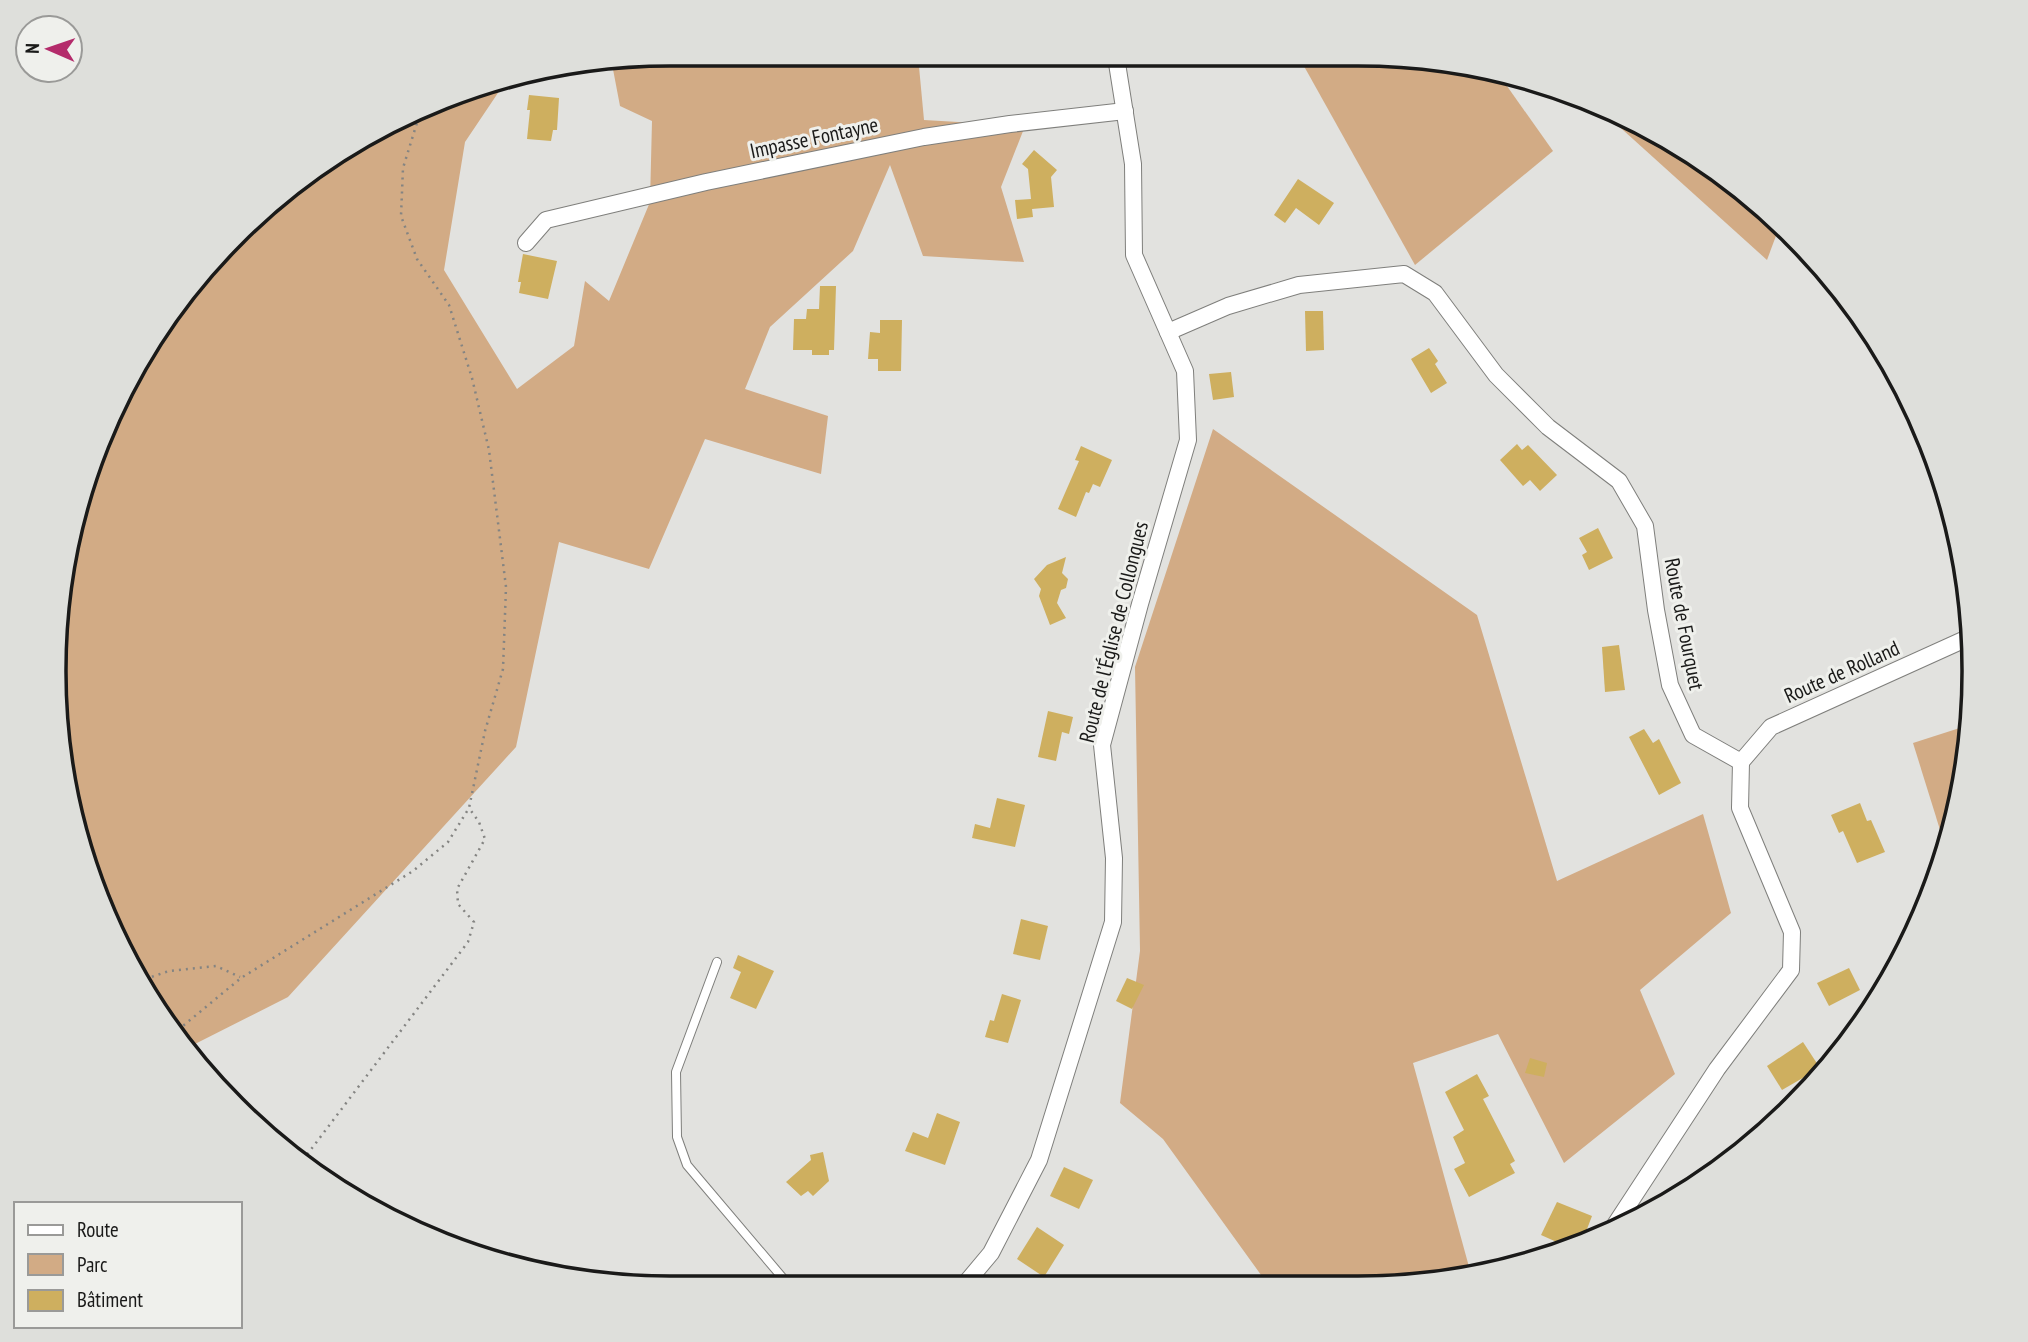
<svg xmlns="http://www.w3.org/2000/svg" width="2028" height="1342" viewBox="0 0 2028 1342" font-family="'PT Sans Narrow',sans-serif">
<style>
.green{fill:#d2ab85}
.building{fill:#ceaf5f}
.lines{fill:none;stroke-linecap:round;stroke-linejoin:round}
.service-casing{stroke:#7f7f7c;stroke-width:10}
.minor-casing{stroke:#7f7f7c;stroke-width:18}
.path{stroke:#848482;stroke-width:2.5;stroke-dasharray:2 5;stroke-linecap:butt}
.service{stroke:#fff;stroke-width:8}
.minor{stroke:#fff;stroke-width:16}
.labels{text-anchor:middle;stroke-width:6;stroke-linejoin:round;paint-order:stroke}
.street-label{font-size:21px;fill:#1a1a19;stroke:#eff0ec}
.rim{fill:none;stroke:#1a1a19;stroke-width:3.5}
</style>
<rect width="100%" height="100%" fill="#e2e2df"/>
<g class="green">
<path d="M 671,54 L 918,56 L 924,120 L 1025,126 L 1001,187 L 1024,262 L 923,256 L 890,165 L 853,251 L 770,327 L 745,389 L 828,416 L 821,474 L 705,439 L 649,569 L 559,542 L 516,747 L 288,997 L 191,1046 L 137,980 L 75,830 L 56,630 L 101,435 L 182,295 L 328,158 L 473,87 L 506,81 L 465,142 L 444,270 L 517,389 L 574,346 L 585,281 L 609,301 L 650,202 L 652,121 L 620,106 L 612,64 Z"/>
<path d="M 1300,59 L 1438,60 L 1502,79 L 1553,151 L 1415,265 Z"/>
<path d="M 1619,115 L 1629,118 L 1764,208 L 1780,225 L 1767,260 L 1613,121 Z"/>
<path d="M 1213,429 L 1477,615 L 1557,881 L 1703,814 L 1731,913 L 1640,990 L 1675,1074 L 1564,1163 L 1498,1034 L 1413,1063 L 1471,1274 L 1397,1286 L 1269,1286 L 1163,1139 L 1120,1103 L 1140,951 L 1135,667 Z"/>
<path d="M 1969,725 L 1968,752 L 1946,849 L 1913,743 Z"/>
</g>
<g class="building">
<path d="M 529,95 L 559,98 L 557,130 L 553,130 L 551,141 L 527,139 L 530,110 L 527,110 Z"/>
<path d="M 1034,150 L 1057,170 L 1051,177 L 1054,207 L 1032,209 L 1033,217 L 1017,219 L 1015,200 L 1031,199 L 1028,169 L 1022,164 Z"/>
<path d="M 1298,179 L 1334,203 L 1319,225 L 1296,208 L 1285,223 L 1274,215 Z"/>
<path d="M 523,254 L 557,261 L 548,299 L 519,293 L 521,282 L 518,282 Z"/>
<path d="M 820,286 L 836,286 L 834,350 L 829,350 L 829,355 L 812,355 L 812,350 L 793,350 L 794,319 L 806,319 L 807,309 L 819,309 Z"/>
<path d="M 1305,311 L 1323,311 L 1324,350 L 1306,351 Z"/>
<path d="M 880,320 L 902,320 L 901,371 L 878,371 L 878,359 L 868,359 L 870,332 L 880,333 Z"/>
<path d="M 1429,348 L 1438,361 L 1435,364 L 1447,383 L 1431,393 L 1411,359 Z"/>
<path d="M 1231,372 L 1234,397 L 1213,400 L 1209,374 Z"/>
<path d="M 1517,444 L 1522,450 L 1528,445 L 1557,475 L 1540,491 L 1530,480 L 1523,486 L 1500,460 Z"/>
<path d="M 1081,446 L 1112,460 L 1100,487 L 1093,484 L 1089,493 L 1086,492 L 1076,517 L 1058,509 L 1079,461 L 1075,460 Z"/>
<path d="M 1598,528 L 1613,558 L 1589,570 L 1582,555 L 1587,552 L 1579,538 Z"/>
<path d="M 1066,557 L 1062,573 L 1068,579 L 1066,588 L 1061,590 L 1057,603 L 1066,618 L 1050,625 L 1039,596 L 1041,589 L 1034,579 L 1047,565 Z"/>
<path d="M 1619,645 L 1625,690 L 1605,692 L 1602,647 Z"/>
<path d="M 1048,711 L 1073,717 L 1069,734 L 1062,732 L 1056,761 L 1038,757 Z"/>
<path d="M 1644,729 L 1653,743 L 1659,739 L 1681,783 L 1659,795 L 1629,737 Z"/>
<path d="M 997,798 L 1025,805 L 1015,847 L 972,838 L 975,824 L 990,828 Z"/>
<path d="M 1860,803 L 1867,821 L 1871,820 L 1885,852 L 1857,863 L 1843,831 L 1839,833 L 1831,815 Z"/>
<path d="M 1021,919 L 1048,926 L 1040,960 L 1013,954 Z"/>
<path d="M 738,955 L 774,971 L 756,1009 L 730,998 L 741,972 L 733,968 Z"/>
<path d="M 1849,968 L 1860,990 L 1829,1006 L 1817,983 Z"/>
<path d="M 1127,978 L 1144,985 L 1132,1009 L 1116,1001 Z"/>
<path d="M 1002,994 L 1021,1000 L 1008,1043 L 985,1037 L 990,1020 L 994,1021 Z"/>
<path d="M 1803,1042 L 1820,1068 L 1782,1090 L 1767,1066 Z"/>
<path d="M 1530,1058 L 1547,1063 L 1544,1077 L 1525,1073 Z"/>
<path d="M 1477,1074 L 1489,1096 L 1483,1099 L 1515,1161 L 1510,1164 L 1515,1173 L 1469,1197 L 1454,1169 L 1465,1163 L 1453,1137 L 1464,1130 L 1445,1092 Z"/>
<path d="M 937,1113 L 960,1122 L 945,1165 L 905,1151 L 913,1132 L 928,1138 Z"/>
<path d="M 823,1152 L 829,1181 L 813,1196 L 808,1191 L 801,1196 L 786,1182 L 811,1160 L 810,1155 Z"/>
<path d="M 1064,1167 L 1093,1180 L 1079,1209 L 1050,1196 Z"/>
<path d="M 1557,1202 L 1592,1216 L 1582,1242 L 1568,1247 L 1541,1235 Z"/>
<path d="M 1037,1227 L 1064,1245 L 1044,1277 L 1017,1259 Z"/>
</g>
<g class="lines">
<defs>
<path id="service" d="M 717,962 L 676,1072 L 677,1137 L 687,1165 L 787,1283"/>
<g id="minor">
<path d="M 526,243 L 546,220 L 706,182 L 924,137 L 1010,124 L 1125,111"/>
<path d="M 1168,332 L 1228,306 L 1299,285 L 1404,274 L 1435,293 L 1496,375 L 1548,427 L 1619,481 L 1645,526 L 1656,610 L 1670,685 L 1693,735 L 1741,762"/>
<path d="M 1741,762 L 1771,727 L 1972,636"/>
<path d="M 1611,1231 L 1717,1069 L 1791,970 L 1792,932 L 1740,808 L 1741,762"/>
<path d="M 965,1284 L 991,1253 L 1039,1160 L 1113,922 L 1114,858 L 1102,745 L 1140,604 L 1188,440 L 1185,371 L 1134,255 L 1133,164 L 1116,57"/>
</g>
</defs>
<use href="#service" class="service-casing"/>
<use href="#minor" class="minor-casing"/>
<g class="path">
<path d="M 141,985 L 148,978 L 169,971 L 216,966 L 240,977"/>
<path d="M 178,1030 L 241,978 L 413,871 L 448,842 L 469,808 L 485,731 L 503,669 L 506,587 L 489,450 L 472,378 L 449,305 L 417,259 L 401,216 L 403,168 L 420,113"/>
<path d="M 303,1160 L 468,942 L 474,922 L 458,904 L 457,889 L 485,839 L 479,822 L 469,808"/>
</g>
<use href="#service" class="service"/>
<use href="#minor" class="minor"/>
</g>
<g class="labels">
<g class="street-label">
<text transform="translate(814 138) rotate(-12)" y="7">Impasse Fontayne</text>
<text transform="translate(1684 624) rotate(79)" y="7">Route de Fourquet</text>
<text transform="translate(1114 632) rotate(-76)" y="7">Route de l’Église de Collongues</text>
<text transform="translate(1842 672) rotate(-24)" y="7">Route de Rolland</text>
</g>
</g>
<path d="M0 0H2028V1342H0ZM670 66H1358A604 604 0 0 1 1962 670V672A604 604 0 0 1 1358 1276H670A604 604 0 0 1 66 672V670A604 604 0 0 1 670 66Z" fill="#dedfdb" fill-rule="evenodd"/>
<path class="rim" d="M670 66H1358A604 604 0 0 1 1962 670V672A604 604 0 0 1 1358 1276H670A604 604 0 0 1 66 672V670A604 604 0 0 1 670 66Z"/>
<rect x="14" y="1202" width="228" height="126" fill="#eff0ec" stroke="#9a9a98" stroke-width="2"/>
<rect x="28" y="1225" width="35" height="10" fill="#ffffff" stroke="#9a9a98" stroke-width="2"/>
<text x="77" y="1237" font-size="21" fill="#1a1a19">Route</text>
<rect x="28" y="1254" width="35" height="21" fill="#d2ab85" stroke="#9a9a98" stroke-width="2"/>
<text x="77" y="1272" font-size="21" fill="#1a1a19">Parc</text>
<rect x="28" y="1290" width="35" height="21" fill="#ceaf5f" stroke="#9a9a98" stroke-width="2"/>
<text x="77" y="1307" font-size="21" fill="#1a1a19">Bâtiment</text>
<g transform="translate(49 49) rotate(272)"><circle r="33" fill="#eff0ec" stroke="#9a9a98" stroke-width="2"/>
<path d="M0-5L12 26L0 18L-12 26Z" fill="#b42b6b"/>
<text y="-10" font-size="19" font-weight="bold" text-anchor="middle" fill="#1a1a19">N</text>
</g>
</svg>
